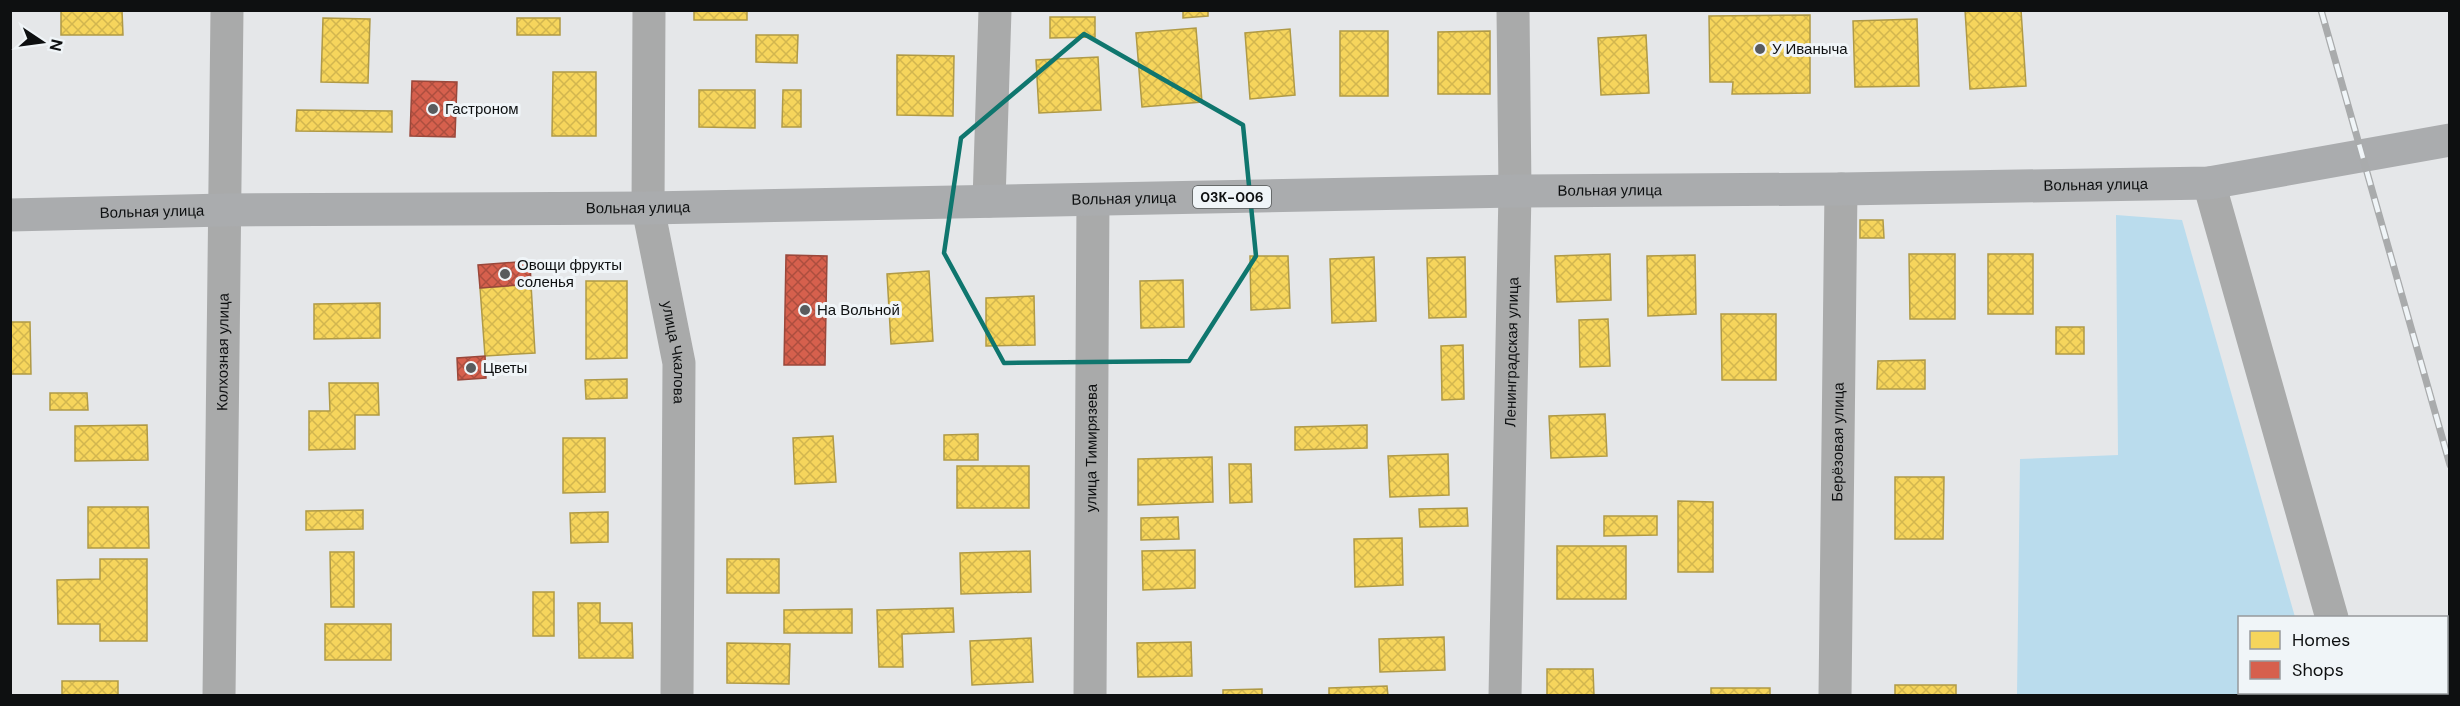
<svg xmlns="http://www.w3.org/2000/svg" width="2460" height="706" viewBox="0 0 2460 706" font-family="'DM Sans',sans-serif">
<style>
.garden{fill:#badced}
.homes{fill:url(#homes-cross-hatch);stroke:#b09a46;stroke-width:1.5}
.shops{fill:url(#shops-cross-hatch);stroke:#9a483b;stroke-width:1.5}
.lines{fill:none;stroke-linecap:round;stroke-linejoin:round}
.street{stroke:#a9aaaa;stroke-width:33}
.primary{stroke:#aaacae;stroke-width:33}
.rail-casing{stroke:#a9abac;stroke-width:7}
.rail{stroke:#f0f5f8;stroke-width:4.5;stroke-dasharray:14;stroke-linecap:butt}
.marked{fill:none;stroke:#0f766e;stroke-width:4.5;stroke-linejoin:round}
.poi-dot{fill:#595b5d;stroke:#f0f5f8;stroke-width:2}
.labels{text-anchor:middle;stroke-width:6;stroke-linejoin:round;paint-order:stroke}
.shield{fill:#f0f5f8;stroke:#525556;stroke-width:1.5}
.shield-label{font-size:14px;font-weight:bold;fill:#0e1011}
.poi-label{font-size:15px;fill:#0e1011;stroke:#f0f5f8;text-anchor:start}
.street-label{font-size:15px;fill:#0e1011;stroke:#f0f5f8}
</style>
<defs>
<pattern id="homes-cross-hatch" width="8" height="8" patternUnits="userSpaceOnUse" patternTransform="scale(1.5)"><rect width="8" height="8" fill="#f6d55c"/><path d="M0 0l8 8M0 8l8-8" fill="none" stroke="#d2b64f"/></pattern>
<pattern id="shops-cross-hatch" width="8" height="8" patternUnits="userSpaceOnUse" patternTransform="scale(1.5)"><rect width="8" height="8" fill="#d6604d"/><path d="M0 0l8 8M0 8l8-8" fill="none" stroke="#ac4e3f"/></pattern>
</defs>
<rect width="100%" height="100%" fill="#e5e7e9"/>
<path class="garden" d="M 2116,215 L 2182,220 L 2295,617 L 2240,618 L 2240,692 L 2316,692 L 2317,695 L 2017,695 L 2020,459 L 2118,455 Z"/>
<g class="homes">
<path d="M 61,10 L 122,10 L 123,35 L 61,35 Z"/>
<rect x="694" y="10" width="53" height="10"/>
<path d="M 1183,10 L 1208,10 L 1208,16 L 1183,18 Z"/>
<path d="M 1965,10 L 2021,10 L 2026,86 L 1970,89 Z"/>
<path d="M 1810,15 L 1810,93 L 1732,94 L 1733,82 L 1710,82 L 1709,16 Z"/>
<path d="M 1050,17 L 1095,17 L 1095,37 L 1050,38 Z"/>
<path d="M 323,18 L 370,19 L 368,83 L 321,82 Z"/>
<rect x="517" y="18" width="43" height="17"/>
<path d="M 1917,19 L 1919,86 L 1855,87 L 1853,21 Z"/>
<path d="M 1196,28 L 1202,102 L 1142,107 L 1136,33 Z"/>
<path d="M 1290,29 L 1295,95 L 1250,99 L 1245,33 Z"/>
<rect x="1340" y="31" width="48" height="65"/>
<path d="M 1490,31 L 1490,94 L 1438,94 L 1438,32 Z"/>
<path d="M 756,35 L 798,35 L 797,63 L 756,62 Z"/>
<path d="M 1646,35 L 1649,93 L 1601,95 L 1598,38 Z"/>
<path d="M 897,55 L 954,56 L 953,116 L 897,115 Z"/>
<path d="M 1098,57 L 1101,110 L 1039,113 L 1036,60 Z"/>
<path d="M 553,72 L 596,72 L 596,136 L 552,136 Z"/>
<path d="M 699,90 L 755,90 L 755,128 L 699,127 Z"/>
<path d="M 783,90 L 801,90 L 801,127 L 782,127 Z"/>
<path d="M 297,110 L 392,111 L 392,132 L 296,131 Z"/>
<path d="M 1860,220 L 1883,220 L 1884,238 L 1860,238 Z"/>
<path d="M 1610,254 L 1611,300 L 1557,302 L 1555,256 Z"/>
<path d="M 1909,254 L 1955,254 L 1955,319 L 1910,319 Z"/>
<rect x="1988" y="254" width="45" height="60"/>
<path d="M 1695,255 L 1696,314 L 1648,316 L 1647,256 Z"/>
<path d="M 1250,256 L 1288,256 L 1290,308 L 1251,310 Z"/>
<path d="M 1374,257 L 1376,321 L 1332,323 L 1330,259 Z"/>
<path d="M 1465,257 L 1466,317 L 1429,318 L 1427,258 Z"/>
<path d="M 929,271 L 933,341 L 891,344 L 887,274 Z"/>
<path d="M 1183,280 L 1184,327 L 1141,328 L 1140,281 Z"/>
<path d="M 586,281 L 627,281 L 627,358 L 586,359 Z"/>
<path d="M 531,284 L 535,353 L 485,356 L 480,288 Z"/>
<path d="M 1034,296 L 1035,345 L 986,346 L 986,298 Z"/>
<path d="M 380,303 L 380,338 L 314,339 L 314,304 Z"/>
<path d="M 1721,314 L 1776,314 L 1776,380 L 1722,380 Z"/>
<path d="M 1608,319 L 1610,366 L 1580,367 L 1579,320 Z"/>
<path d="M 10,322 L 30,322 L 31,374 L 10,374 Z"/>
<rect x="2056" y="327" width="28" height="27"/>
<path d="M 1463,345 L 1464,399 L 1442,400 L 1441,346 Z"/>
<path d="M 1925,360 L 1925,389 L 1877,389 L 1878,361 Z"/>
<path d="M 627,379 L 627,398 L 586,399 L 585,380 Z"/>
<path d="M 329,383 L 378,383 L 379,415 L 355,415 L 355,449 L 309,450 L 309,411 L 330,411 Z"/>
<path d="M 50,393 L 87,393 L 88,410 L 50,410 Z"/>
<path d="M 1605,414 L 1607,456 L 1551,458 L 1549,416 Z"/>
<path d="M 147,425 L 148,460 L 75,461 L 75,426 Z"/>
<path d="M 1367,425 L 1367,448 L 1295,450 L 1295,427 Z"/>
<path d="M 978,434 L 978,460 L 944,460 L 944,435 Z"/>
<path d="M 833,436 L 836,482 L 795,484 L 793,438 Z"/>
<path d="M 563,438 L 605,438 L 605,492 L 563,493 Z"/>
<path d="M 1448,454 L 1449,495 L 1390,497 L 1388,456 Z"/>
<path d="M 1212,457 L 1213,502 L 1138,505 L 1138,459 Z"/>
<path d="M 1229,464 L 1251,464 L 1252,502 L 1230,503 Z"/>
<rect x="957" y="466" width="72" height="42"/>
<path d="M 1895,477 L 1944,477 L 1943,539 L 1895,539 Z"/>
<path d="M 1678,501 L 1713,502 L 1713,572 L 1678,572 Z"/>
<path d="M 88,507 L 148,507 L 149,548 L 88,548 Z"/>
<path d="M 1467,508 L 1468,526 L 1420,527 L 1419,509 Z"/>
<path d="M 363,510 L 363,529 L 306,530 L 306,511 Z"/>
<path d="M 608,512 L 608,542 L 571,543 L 570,513 Z"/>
<path d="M 1604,516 L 1657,516 L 1657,535 L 1604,536 Z"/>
<path d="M 1178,517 L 1179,539 L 1141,540 L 1141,518 Z"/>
<path d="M 1402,538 L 1403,585 L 1355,587 L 1354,539 Z"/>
<rect x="1557" y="546" width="69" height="53"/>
<path d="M 1195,550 L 1195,588 L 1143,590 L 1142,551 Z"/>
<path d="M 1030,551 L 1031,592 L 961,594 L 960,553 Z"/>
<path d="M 330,552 L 354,552 L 354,607 L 331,607 Z"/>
<path d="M 100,559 L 147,559 L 147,641 L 100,641 L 100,624 L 58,624 L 57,580 L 100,579 Z"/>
<rect x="727" y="559" width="52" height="34"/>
<rect x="533" y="592" width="21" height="44"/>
<path d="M 578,603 L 600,603 L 600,623 L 632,623 L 633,658 L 579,658 Z"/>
<path d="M 953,608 L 954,632 L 902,634 L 903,667 L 879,667 L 877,610 Z"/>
<path d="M 852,609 L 852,633 L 784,633 L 784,610 Z"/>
<rect x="325" y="624" width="66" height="36"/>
<path d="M 1444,637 L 1445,670 L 1380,672 L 1379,639 Z"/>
<path d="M 1031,638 L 1033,682 L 972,685 L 970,641 Z"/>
<path d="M 1191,642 L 1192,676 L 1138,677 L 1137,643 Z"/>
<path d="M 727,643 L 790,644 L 789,684 L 727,683 Z"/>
<path d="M 1547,669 L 1593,669 L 1594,696 L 1547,696 Z"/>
<rect x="62" y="681" width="56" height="15"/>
<rect x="1895" y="685" width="61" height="11"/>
<path d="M 1387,686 L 1388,696 L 1329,696 L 1329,688 Z"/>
<rect x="1711" y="688" width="59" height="8"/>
<path d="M 1262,689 L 1262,696 L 1223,696 L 1223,690 Z"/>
</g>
<g class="shops">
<path d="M 412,81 L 457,82 L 455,137 L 410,136 Z"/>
<path d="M 786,255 L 827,256 L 825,365 L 784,365 Z"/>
<path d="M 530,261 L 531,284 L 480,288 L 478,265 Z"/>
<path d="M 485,356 L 486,378 L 458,380 L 457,358 Z"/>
</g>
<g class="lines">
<g class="street">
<path id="s1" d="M 649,10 L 648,208 L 679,363 L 677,696"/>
<path d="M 2209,183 L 2332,618"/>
<path d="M 989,201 L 995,10"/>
<path d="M 2354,692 L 2355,696"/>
<path id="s2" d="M 219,696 L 227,10"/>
<path id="s3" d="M 1090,696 L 1093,200"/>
<path id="s4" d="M 1505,696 L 1515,191 L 1513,10"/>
<path id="s5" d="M 1835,696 L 1841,189"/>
</g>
<path class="primary" id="s6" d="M 10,215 L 225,210 L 648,208 L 1515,191 L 1841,189 L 2209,183 L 2450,140"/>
<defs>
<path id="rail" d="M 2321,10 L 2450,465"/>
</defs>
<use href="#rail" class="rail-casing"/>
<use href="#rail" class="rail"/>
</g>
<path class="marked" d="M 1084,34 L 1243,125 L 1256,256 L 1189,361 L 1004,363 L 944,253 L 961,138 Z"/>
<g class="poi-dot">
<circle cx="1760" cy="49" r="6"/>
<circle cx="433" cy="109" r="6"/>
<circle cx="505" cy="274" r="6"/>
<circle cx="805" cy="310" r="6"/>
<circle cx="471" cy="368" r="6"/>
</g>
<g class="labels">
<rect class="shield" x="1193" y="186" width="78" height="22" rx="4.5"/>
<g class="shield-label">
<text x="1232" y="202">03К-006</text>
</g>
<g class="poi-label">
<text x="1772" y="54">У Иваныча</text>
<text x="445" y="114">Гастроном</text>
<text x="517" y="270">Овощи фрукты<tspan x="517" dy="17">соленья</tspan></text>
<text x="817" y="315">На Вольной</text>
<text x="483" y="373">Цветы</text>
</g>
<g class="street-label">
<text dy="5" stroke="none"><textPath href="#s6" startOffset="2086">Вольная улица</textPath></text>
<text dy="5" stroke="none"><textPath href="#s6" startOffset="1600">Вольная улица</textPath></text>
<text dy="5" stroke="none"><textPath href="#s6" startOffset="1114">Вольная улица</textPath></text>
<text dy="5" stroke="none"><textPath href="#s6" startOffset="628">Вольная улица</textPath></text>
<text dy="5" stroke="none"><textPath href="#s6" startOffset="142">Вольная улица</textPath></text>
<text dy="5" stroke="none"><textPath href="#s1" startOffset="345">улица Чкалова</textPath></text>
<text dy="5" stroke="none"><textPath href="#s2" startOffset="344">Колхозная улица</textPath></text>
<text dy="5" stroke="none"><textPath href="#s4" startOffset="344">Ленинградская улица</textPath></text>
<text dy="5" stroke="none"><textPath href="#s5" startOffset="254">Берёзовая улица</textPath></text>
<text dy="5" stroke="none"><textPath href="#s3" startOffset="248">улица Тимирязева</textPath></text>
</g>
</g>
<rect width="2460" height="706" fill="none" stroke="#0e1011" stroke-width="24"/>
<rect x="2238" y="616" width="210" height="78" fill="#f0f5f8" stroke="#96999c" stroke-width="1.5"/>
<rect x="2250" y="631" width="30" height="18" fill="#f6d55c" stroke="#96999c" stroke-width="1.5"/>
<text x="2292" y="646" font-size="18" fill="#0e1011">Homes</text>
<rect x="2250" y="661" width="30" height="18" fill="#d6604d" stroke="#96999c" stroke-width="1.5"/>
<text x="2292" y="676" font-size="18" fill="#0e1011">Shops</text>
<g transform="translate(42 42) rotate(103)" stroke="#f0f5f8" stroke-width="4.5" paint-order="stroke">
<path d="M0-4.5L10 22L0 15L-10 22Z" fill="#0e1011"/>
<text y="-9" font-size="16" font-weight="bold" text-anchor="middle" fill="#0e1011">N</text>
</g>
</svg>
